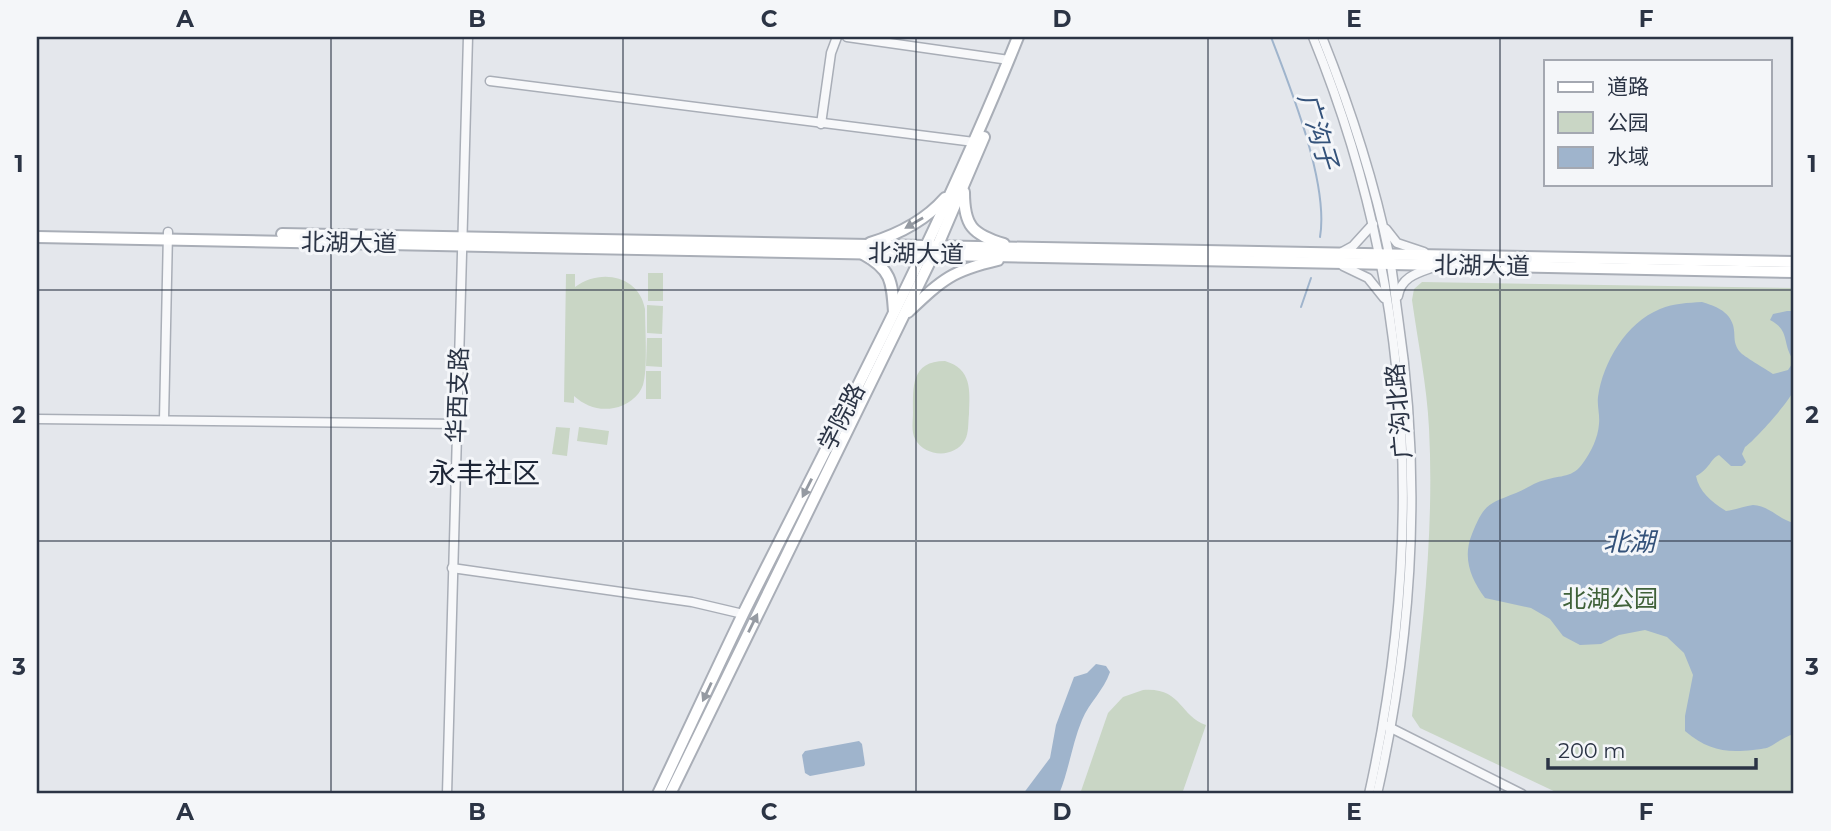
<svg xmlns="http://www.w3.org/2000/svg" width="1831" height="831" viewBox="0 0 1831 831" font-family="Montserrat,'Noto Sans SC',sans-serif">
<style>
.green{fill:#c9d6c5}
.water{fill:#9fb4cc}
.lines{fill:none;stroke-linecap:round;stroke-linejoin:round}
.stream{stroke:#9fb4cc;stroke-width:2}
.minor-casing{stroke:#a9aeb7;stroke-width:11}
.secondary-casing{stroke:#a9aeb7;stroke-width:14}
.minor{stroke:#f7f8fa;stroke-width:8}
.secondary{stroke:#fff;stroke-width:10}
.oneway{fill:#959aa2}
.grid{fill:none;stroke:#2b3445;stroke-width:2;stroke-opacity:0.55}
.labels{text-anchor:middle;stroke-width:6;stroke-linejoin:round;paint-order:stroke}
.street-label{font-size:24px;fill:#2b3445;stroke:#f4f6f9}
.park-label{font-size:24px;fill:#3f6138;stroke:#f4f6f9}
.water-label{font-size:26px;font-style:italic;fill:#34527a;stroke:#f4f6f9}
.quarter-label{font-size:28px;fill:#1d2536;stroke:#f4f6f9}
.neatline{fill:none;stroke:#2b3445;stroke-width:2.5}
.grid-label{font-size:23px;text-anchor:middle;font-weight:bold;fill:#2b3445}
</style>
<rect width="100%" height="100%" fill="#e4e7ec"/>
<g class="green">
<rect x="648" y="273" width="15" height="28"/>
<path d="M 566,274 L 575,274 L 575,287 C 600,268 639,275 645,309 C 645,328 648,369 643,385 C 639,397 626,406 614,408 C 599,411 585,406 574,396 L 574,403 L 564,402 Z"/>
<path d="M 1422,282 L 1794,288 L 1794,794 L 1560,794 L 1420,728 L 1412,716 C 1424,620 1434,525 1429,428 C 1427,386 1418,343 1412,300 L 1414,289 Z"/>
<path d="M 647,305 L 663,306 L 662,334 L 647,333 Z"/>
<path d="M 647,338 L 662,338 L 662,367 L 646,366 Z"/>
<path d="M 945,361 C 972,369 970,390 969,414 C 968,422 969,433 965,440 C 954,459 925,457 915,439 C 911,431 913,421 913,412 C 913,387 911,361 945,361 Z"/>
<rect x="646" y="371" width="15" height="28"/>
<path d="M 556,427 L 570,428 L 567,456 L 552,454 Z"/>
<path d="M 579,427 L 609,431 L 607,445 L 577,441 Z"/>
<path d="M 1143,690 C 1182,687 1179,716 1206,725 L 1182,794 L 1080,794 L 1108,713 L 1123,697 Z"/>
</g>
<g class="water">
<path d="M 1702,302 C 1715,306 1729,311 1733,325 C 1736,336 1732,342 1740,352 C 1743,356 1766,369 1773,374 L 1788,370 L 1794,361 C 1794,370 1796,381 1794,389 C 1792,399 1754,441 1745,447 L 1742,454 L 1746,462 L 1742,466 L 1731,466 L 1719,455 C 1710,459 1710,469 1696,476 C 1699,492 1712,502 1726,511 C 1735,510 1744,506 1753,505 C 1768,505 1780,520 1794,523 L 1794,734 C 1784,737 1778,742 1769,747 C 1765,749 1758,749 1753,750 C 1724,753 1708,750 1685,731 L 1685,716 L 1693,675 L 1684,653 L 1667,637 L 1645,630 L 1619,635 L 1601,644 L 1580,645 L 1563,636 L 1550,619 L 1531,608 L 1485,598 C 1471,579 1462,558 1472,534 C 1484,504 1488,504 1516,493 C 1526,489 1535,482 1545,480 C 1561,475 1573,478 1583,463 C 1591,452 1598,438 1599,424 C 1600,415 1597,406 1598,397 C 1603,362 1626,323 1660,309 C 1674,303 1688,303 1702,302 Z"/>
<path d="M 1787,311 L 1794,311 L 1794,361 C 1781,342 1791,331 1770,320 L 1773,314 Z"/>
<path d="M 1096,664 L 1106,666 L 1110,672 C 1104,690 1089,703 1082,720 C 1072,744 1069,770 1059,794 L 1023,794 L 1050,758 L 1056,725 L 1074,677 L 1087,673 Z"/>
<path d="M 859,741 L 862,744 L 865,764 L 864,766 L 810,776 L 805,773 L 802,755 L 805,751 Z"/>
</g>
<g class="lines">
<g class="stream">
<path d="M 1271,37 C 1291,89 1329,184 1320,237"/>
<path d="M 1301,307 L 1311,278"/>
</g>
<defs>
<g id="minor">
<path d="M 847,37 L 1009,60"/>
<path d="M 1313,37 C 1413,282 1426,537 1369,794"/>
<path d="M 1322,37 C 1350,107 1374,180 1389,254 C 1393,274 1395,296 1398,317 C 1422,477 1413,636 1377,794"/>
<path d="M 490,81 L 974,142"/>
<path d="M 821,124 L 831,53 L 837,37"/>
<path d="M 1386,229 L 1397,243 L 1424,252"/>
<path d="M 1342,252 L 1353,246 L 1373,224"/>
<path d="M 1343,266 L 1368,278 L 1384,298"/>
<path d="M 1398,296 C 1401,277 1417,273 1434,267"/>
<path d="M 37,419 L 457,424"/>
<path d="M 164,420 L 168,232"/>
<path d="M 452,568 L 692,602 L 743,614"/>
<path d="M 1387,726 L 1522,794"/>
<path d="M 447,794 L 468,37"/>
</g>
<g id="secondary">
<path d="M 964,192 C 964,226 972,234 1004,244"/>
<path d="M 282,234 L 1794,262"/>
<path d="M 37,237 L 1794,272"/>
<path d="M 870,243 C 899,234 925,221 945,198"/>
<path d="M 863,254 C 891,269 892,281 894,312"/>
<path d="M 908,312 C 943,279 951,271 998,260"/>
<path d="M 658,794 C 687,733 715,672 744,612 C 839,422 939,234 1018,37"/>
<path d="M 670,794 L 937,247 L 984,137"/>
</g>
</defs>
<use href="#minor" class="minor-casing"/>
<use href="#secondary" class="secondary-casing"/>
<use href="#minor" class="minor"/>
<use href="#secondary" class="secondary"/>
</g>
<defs><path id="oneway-solid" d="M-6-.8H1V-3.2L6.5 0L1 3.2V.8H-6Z" transform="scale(1.75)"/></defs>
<g class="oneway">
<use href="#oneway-solid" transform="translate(914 223) rotate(150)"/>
<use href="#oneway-solid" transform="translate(807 488) rotate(117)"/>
<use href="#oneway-solid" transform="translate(753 623) rotate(-64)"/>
<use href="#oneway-solid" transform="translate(707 692) rotate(115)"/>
</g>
<path class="grid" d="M 331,37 L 331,794M 623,37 L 623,794M 916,37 L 916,794M 1208,37 L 1208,794M 1500,37 L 1500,794M 37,290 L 1794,290M 37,541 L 1794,541"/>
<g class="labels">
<g class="street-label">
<text transform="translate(349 243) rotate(1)" y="8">北湖大道</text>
<text transform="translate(916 254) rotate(1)" y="8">北湖大道</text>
<text transform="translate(1482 266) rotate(1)" y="8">北湖大道</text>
<text transform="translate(458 395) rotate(-88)" y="8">华西支路</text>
<text transform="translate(1399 411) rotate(-95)" y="8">广沟北路</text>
<text transform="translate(842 417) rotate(-63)" y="8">学院路</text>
</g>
<g class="park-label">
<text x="1610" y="607">北湖公园</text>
</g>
<g class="water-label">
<text transform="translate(1318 131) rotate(73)" y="9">广沟子</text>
<text x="1629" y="551">北湖</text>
</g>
<g class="quarter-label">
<text x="484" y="483">永丰社区</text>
</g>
</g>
<rect width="1831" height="831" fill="none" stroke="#f4f6f9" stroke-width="77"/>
<rect x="1544" y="60" width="228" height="126" fill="#f4f6f9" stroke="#a4a8b1" stroke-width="2"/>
<rect x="1558" y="82" width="35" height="10" fill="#ffffff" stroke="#a4a8b1" stroke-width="2"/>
<text x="1607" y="94" font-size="21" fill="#2b3445">道路</text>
<rect x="1558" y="112" width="35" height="21" fill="#c9d6c5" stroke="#a4a8b1" stroke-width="2"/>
<text x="1607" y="130" font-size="21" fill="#2b3445">公园</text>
<rect x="1558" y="147" width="35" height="21" fill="#9fb4cc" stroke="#a4a8b1" stroke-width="2"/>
<text x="1607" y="164" font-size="21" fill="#2b3445">水域</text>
<path d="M1548 758v10h208v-10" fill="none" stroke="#2b3445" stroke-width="3.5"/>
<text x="1558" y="758" font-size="21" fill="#2b3445" stroke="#f4f6f9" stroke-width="5" paint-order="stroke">200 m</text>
<rect x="38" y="38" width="1754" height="754" class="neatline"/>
<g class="grid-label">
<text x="185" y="27">A</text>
<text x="477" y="27">B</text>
<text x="769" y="27">C</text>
<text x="1062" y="27">D</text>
<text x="1354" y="27">E</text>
<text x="1646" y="27">F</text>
<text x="19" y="172">1</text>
<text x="1812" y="172">1</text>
<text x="19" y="423">2</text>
<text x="1812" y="423">2</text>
<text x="19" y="675">3</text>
<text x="1812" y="675">3</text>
<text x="185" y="820">A</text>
<text x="477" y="820">B</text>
<text x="769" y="820">C</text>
<text x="1062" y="820">D</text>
<text x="1354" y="820">E</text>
<text x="1646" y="820">F</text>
</g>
</svg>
